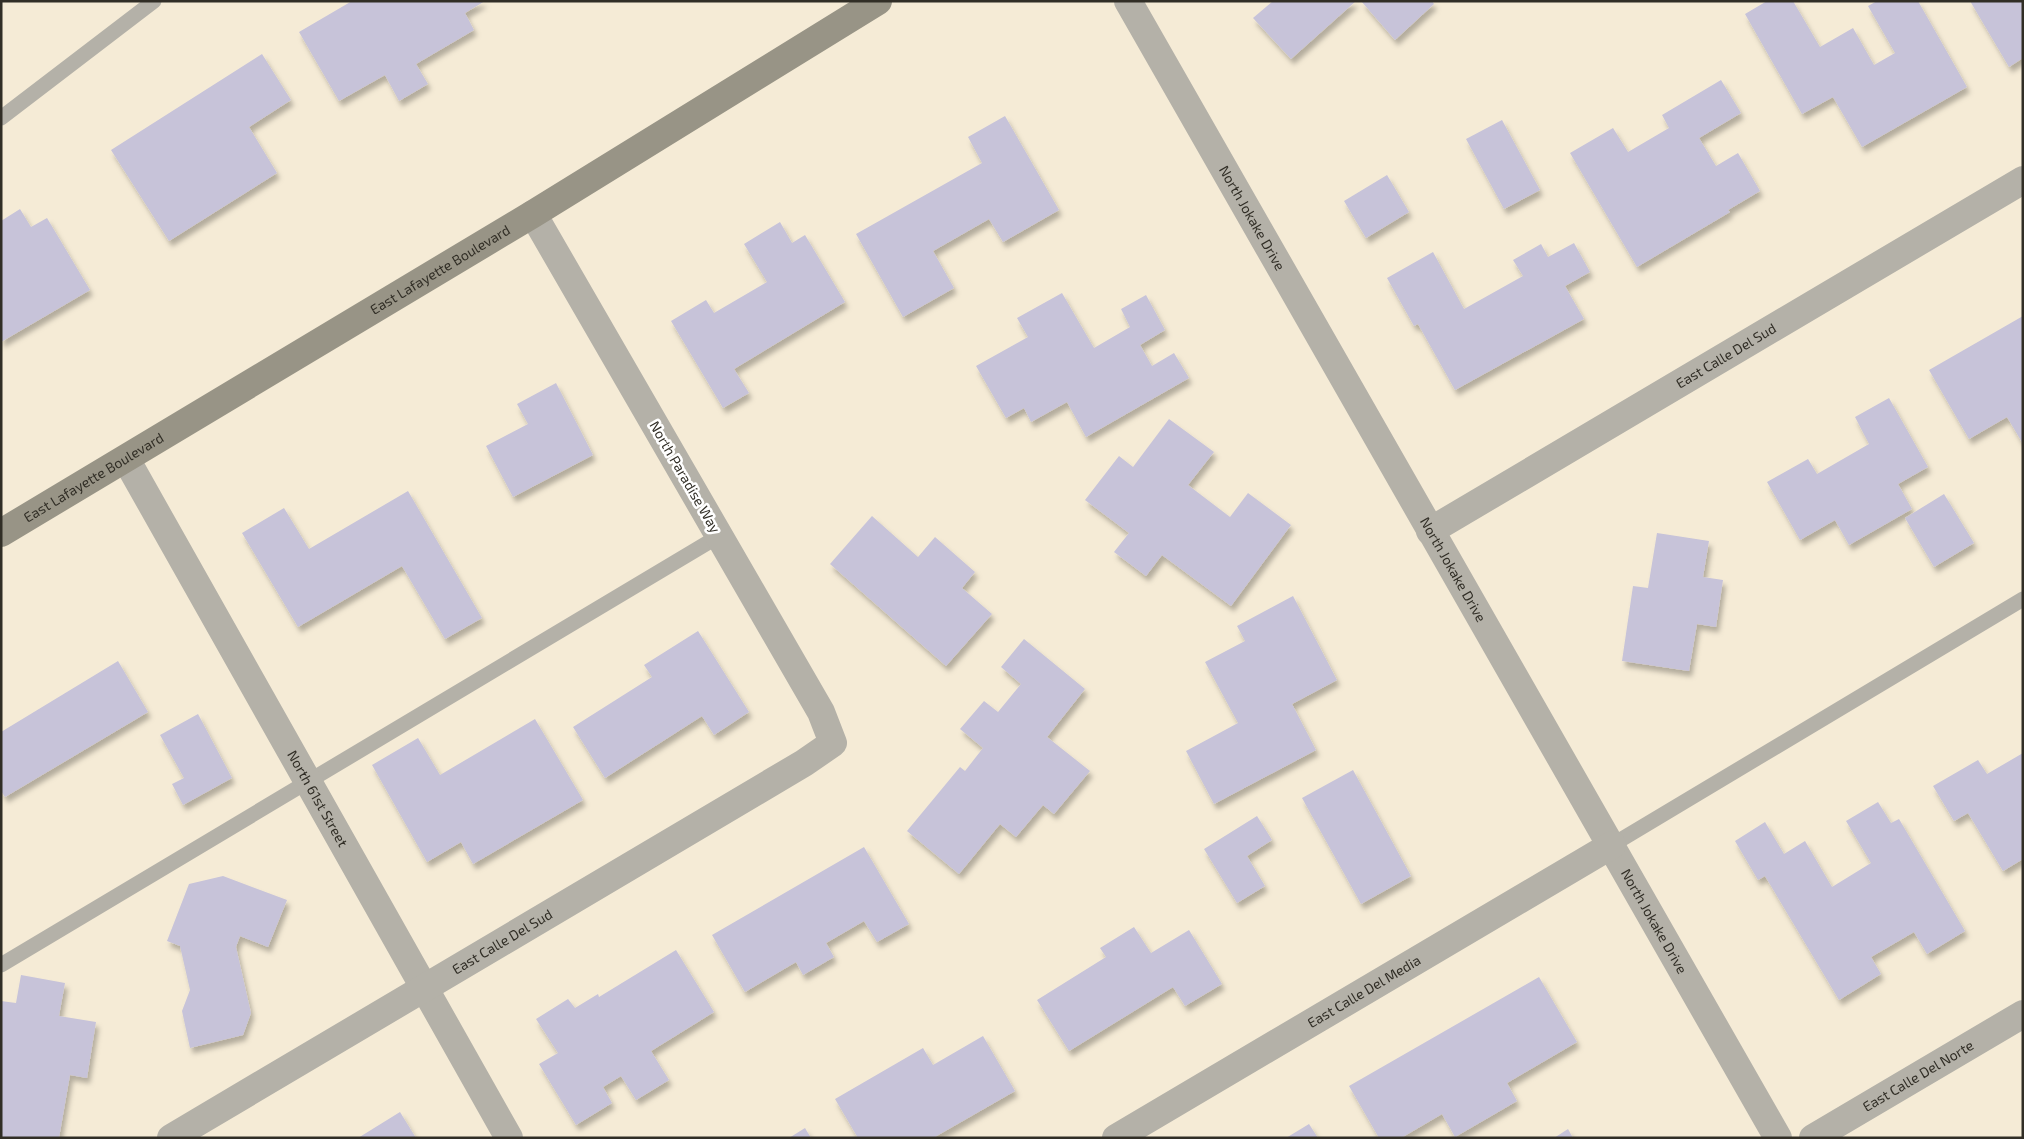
<svg xmlns="http://www.w3.org/2000/svg" width="2024" height="1139" font-family="'Exo 2',sans-serif">
<style>
.building{fill:#c7c3d9;filter:url(#shadow)}
.lines{fill:none;stroke-linecap:round;stroke-linejoin:round}
.lane{stroke:#b4b1a8;stroke-width:15}
.street{stroke:#b4b1a8;stroke-width:28}
.secondary{stroke:#989486;stroke-width:28}
.labels{text-anchor:middle;stroke-width:5;stroke-linejoin:round;paint-order:stroke}
.street-label{font-size:14px;fill:#312e26;stroke:#fff}
</style>
<defs>
<filter id="shadow"><feDropShadow dx="3" dy="5.5" stdDeviation="2.5" flood-color="#0004"/></filter>
</defs>
<rect width="100%" height="100%" fill="#f5ebd6"/>
<g class="building">
<path d="M 352,1 L 485,1 L 465,13 L 474,30 L 416,64 L 428,84 L 399,101 L 385,75 L 339,101 L 299,32 Z"/>
<path d="M 1273,1 L 1356,1 L 1291,59 L 1253,18 Z"/>
<path d="M 1361,1 L 1432,1 L 1434,4 L 1395,40 Z"/>
<path d="M 1767,1 L 1793,1 L 1820,47 L 1853,28 L 1874,65 L 1895,53 L 1868,6 L 1877,1 L 1918,1 L 1967,87 L 1862,147 L 1833,97 L 1802,114 L 1745,14 Z"/>
<path d="M 1970,1 L 2023,1 L 2023,58 L 2009,67 Z"/>
<path d="M 262,54 L 291,100 L 249,127 L 277,173 L 169,241 L 111,150 Z"/>
<path d="M 1721,80 L 1741,113 L 1699,138 L 1716,166 L 1738,153 L 1760,191 L 1728,210 L 1730,212 L 1637,267 L 1570,153 L 1613,128 L 1628,152 L 1669,128 L 1662,115 Z"/>
<path d="M 1005,116 L 1059,210 L 1003,242 L 989,219 L 933,251 L 954,288 L 903,317 L 856,234 L 982,163 L 968,137 Z"/>
<path d="M 1502,120 L 1540,190 L 1504,209 L 1466,139 Z"/>
<path d="M 1387,175 L 1409,212 L 1366,238 L 1344,201 Z"/>
<path d="M 20,209 L 31,227 L 47,218 L 90,290 L 1,342 L 1,221 Z"/>
<path d="M 780,222 L 792,243 L 805,235 L 845,302 L 734,369 L 749,393 L 723,408 L 671,321 L 706,300 L 714,313 L 767,282 L 744,244 Z"/>
<path d="M 1574,243 L 1590,272 L 1565,286 L 1584,319 L 1455,390 L 1418,324 L 1414,326 L 1387,278 L 1433,252 L 1464,309 L 1523,276 L 1513,260 L 1541,244 L 1548,257 Z"/>
<path d="M 1062,293 L 1094,348 L 1130,327 L 1121,309 L 1146,295 L 1165,330 L 1140,345 L 1152,366 L 1174,353 L 1189,378 L 1086,437 L 1067,402 L 1031,422 L 1024,408 L 1006,418 L 976,366 L 1028,337 L 1017,318 Z"/>
<path d="M 2023,316 L 2023,444 L 2007,417 L 1969,439 L 1929,370 Z"/>
<path d="M 556,383 L 593,455 L 513,497 L 486,446 L 528,424 L 517,404 Z"/>
<path d="M 1889,398 L 1928,467 L 1898,484 L 1912,509 L 1849,545 L 1835,520 L 1800,540 L 1767,482 L 1808,459 L 1817,474 L 1869,444 L 1855,417 Z"/>
<path d="M 1169,419 L 1214,452 L 1188,485 L 1230,517 L 1248,493 L 1291,525 L 1231,606 L 1162,555 L 1146,576 L 1114,552 L 1129,533 L 1085,500 L 1119,456 L 1133,467 Z"/>
<path d="M 408,491 L 482,618 L 445,639 L 402,566 L 298,627 L 242,533 L 284,508 L 309,549 Z"/>
<path d="M 1944,494 L 1974,543 L 1934,567 L 1905,518 Z"/>
<path d="M 872,516 L 918,557 L 935,537 L 975,572 L 962,588 L 992,614 L 946,666 L 830,564 Z"/>
<path d="M 1657,533 L 1709,541 L 1703,577 L 1723,580 L 1716,627 L 1697,624 L 1689,671 L 1622,661 L 1633,586 L 1648,588 Z"/>
<path d="M 1293,596 L 1337,680 L 1292,704 L 1316,750 L 1214,804 L 1186,751 L 1238,723 L 1205,662 L 1245,641 L 1237,626 Z"/>
<path d="M 698,631 L 749,712 L 714,735 L 702,716 L 605,778 L 573,727 L 652,677 L 644,665 Z"/>
<path d="M 1024,639 L 1085,689 L 1047,737 L 1090,771 L 1054,814 L 1043,805 L 1016,837 L 1000,824 L 959,874 L 907,831 L 960,767 L 965,771 L 983,748 L 960,729 L 984,701 L 998,712 L 1021,684 L 1001,667 Z"/>
<path d="M 118,661 L 148,712 L 5,797 L 1,791 L 1,732 Z"/>
<path d="M 198,714 L 232,778 L 183,805 L 172,784 L 184,778 L 160,735 Z"/>
<path d="M 535,719 L 583,800 L 473,864 L 461,842 L 427,862 L 372,765 L 418,738 L 440,775 Z"/>
<path d="M 2023,753 L 2023,859 L 2003,871 L 1968,813 L 1954,821 L 1933,786 L 1978,760 L 1987,774 Z"/>
<path d="M 1353,770 L 1411,876 L 1361,904 L 1302,798 Z"/>
<path d="M 1878,802 L 1891,823 L 1899,819 L 1965,931 L 1927,954 L 1914,932 L 1871,957 L 1881,974 L 1839,1000 L 1765,876 L 1758,880 L 1735,841 L 1765,822 L 1784,854 L 1805,841 L 1832,887 L 1871,863 L 1846,821 Z"/>
<path d="M 1257,816 L 1272,840 L 1247,856 L 1265,886 L 1237,903 L 1204,849 Z"/>
<path d="M 864,847 L 909,924 L 877,942 L 864,921 L 826,943 L 834,957 L 803,975 L 796,962 L 745,992 L 712,935 Z"/>
<path d="M 223,876 L 287,900 L 268,947 L 240,936 L 236,947 L 251,1013 L 243,1035 L 190,1048 L 182,1011 L 190,990 L 180,946 L 167,941 L 189,884 Z"/>
<path d="M 1134,927 L 1151,953 L 1189,930 L 1222,984 L 1185,1006 L 1173,987 L 1069,1051 L 1037,1000 L 1106,957 L 1100,948 Z"/>
<path d="M 676,950 L 714,1012 L 651,1051 L 669,1080 L 636,1100 L 621,1076 L 603,1087 L 612,1103 L 576,1125 L 539,1064 L 558,1053 L 536,1019 L 568,999 L 575,1008 L 598,994 L 599,997 Z"/>
<path d="M 21,975 L 65,983 L 59,1016 L 96,1022 L 87,1078 L 70,1075 L 59,1138 L 1,1138 L 1,1001 L 16,1003 Z"/>
<path d="M 1539,977 L 1577,1042 L 1507,1083 L 1517,1101 L 1455,1137 L 1442,1114 L 1401,1138 L 1379,1138 L 1349,1086 Z"/>
<path d="M 983,1036 L 1015,1091 L 933,1138 L 858,1138 L 835,1099 L 923,1048 L 933,1065 Z"/>
<path d="M 400,1112 L 416,1138 L 358,1138 Z"/>
<path d="M 1309,1124 L 1318,1138 L 1286,1138 Z"/>
<path d="M 805,1128 L 811,1138 L 789,1138 Z"/>
<path d="M 1568,1129 L 1573,1138 L 1554,1138 Z"/>
</g>
<g class="lines">
<g class="lane">
<path d="M 1,118 L 154,1"/>
<path d="M 1612,845 L 2023,599"/>
<path d="M 1,965 L 719,536"/>
</g>
<g class="street">
<path id="s1" d="M 1128,1 L 1778,1138"/>
<path id="s2" d="M 126,459 L 509,1138"/>
<path id="s3" d="M 1430,531 L 2023,180"/>
<path id="s4" d="M 171,1138 L 804,763 L 833,743 L 821,712 L 533,214"/>
<path id="s5" d="M 1116,1138 L 1612,845"/>
<path id="s6" d="M 1813,1138 L 2023,1014"/>
</g>
<path class="secondary" id="s7" d="M 1,533 L 533,214 L 878,1"/>
</g>
<g class="labels">
<g class="street-label">
<text dy="5" stroke="none"><textPath href="#s1" startOffset="250">North Jokake Drive</textPath></text>
<text dy="5" stroke="none"><textPath href="#s7" startOffset="512">East Lafayette Boulevard</textPath></text>
<text dy="5" stroke="none"><textPath href="#s3" startOffset="344">East Calle Del Sud</textPath></text>
<text transform="translate(685 477) rotate(60)" y="5">North Paradise Way</text>
<text dy="5" stroke="none"><textPath href="#s7" startOffset="108">East Lafayette Boulevard</textPath></text>
<text dy="5" stroke="none"><textPath href="#s1" startOffset="655">North Jokake Drive</textPath></text>
<text dy="5" stroke="none"><textPath href="#s2" startOffset="390">North 61st Street</textPath></text>
<text dy="5" stroke="none"><textPath href="#s1" startOffset="1060">North Jokake Drive</textPath></text>
<text dy="5" stroke="none"><textPath href="#s4" startOffset="385">East Calle Del Sud</textPath></text>
<text dy="5" stroke="none"><textPath href="#s5" startOffset="288">East Calle Del Media</textPath></text>
<text dy="5" stroke="none"><textPath href="#s6" startOffset="122">East Calle Del Norte</textPath></text>
</g>
</g>
<rect width="2024" height="1139" fill="none" stroke="#312e26" stroke-width="5"/>
</svg>
